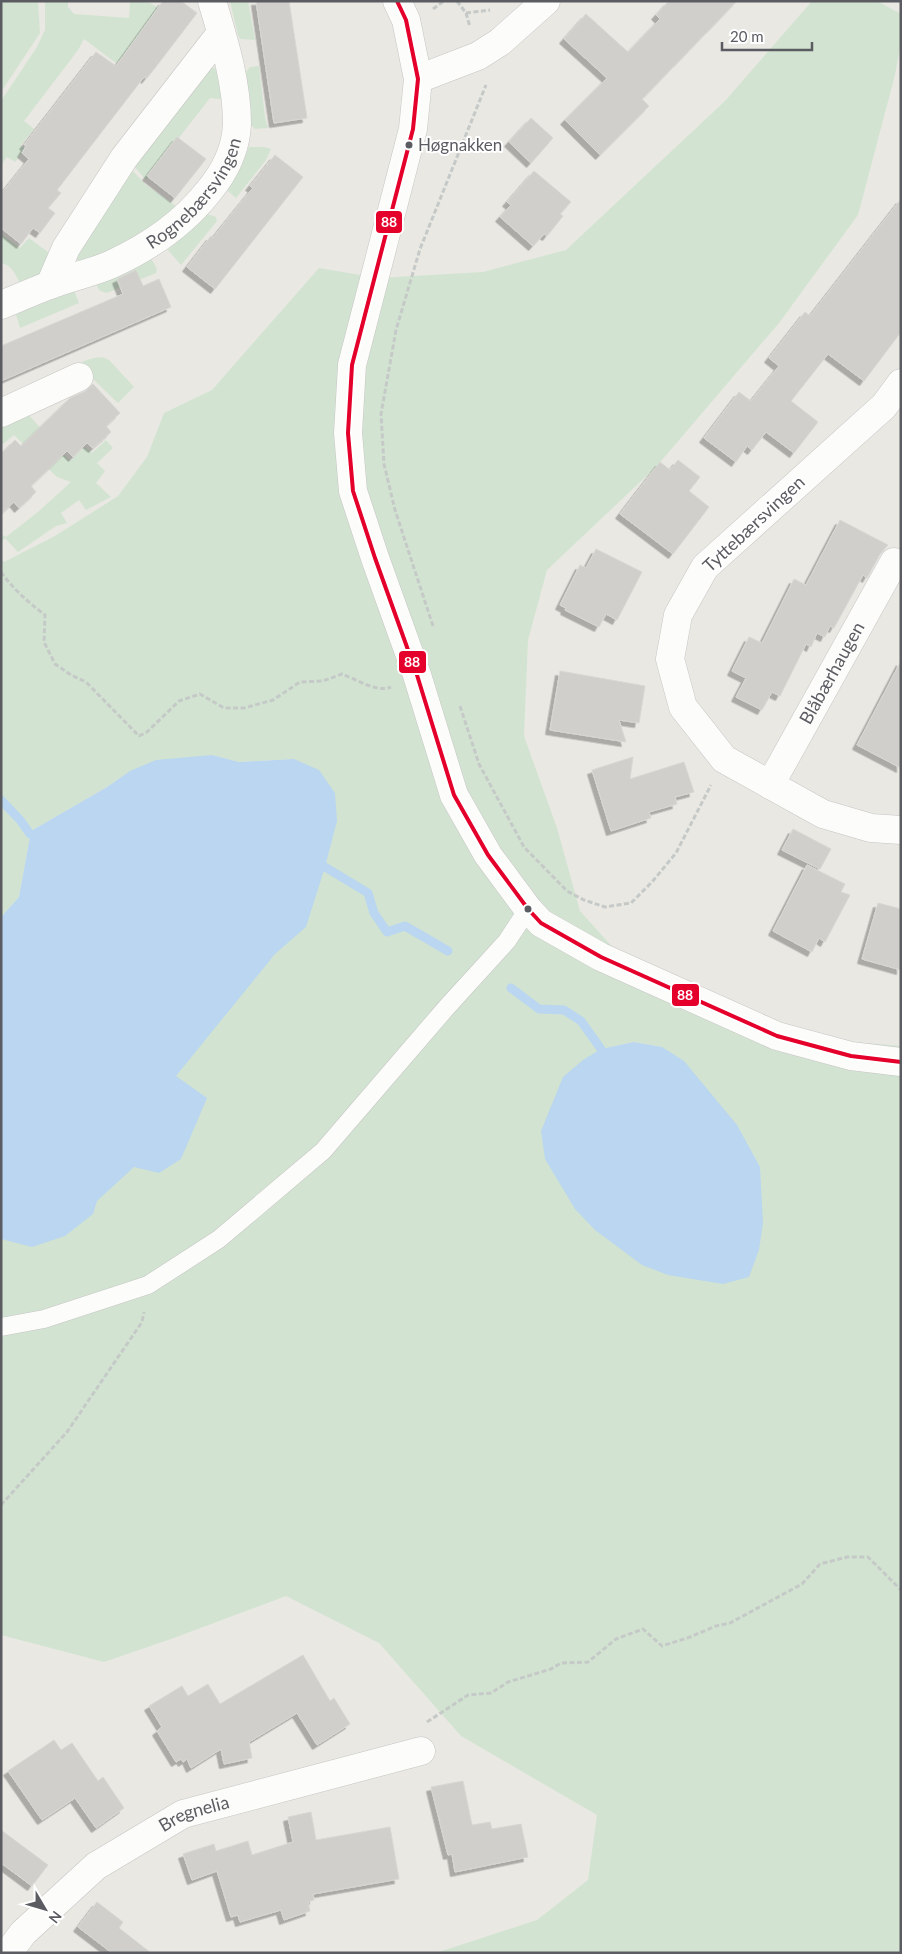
<svg xmlns="http://www.w3.org/2000/svg" width="902" height="1954" font-family="Lato,sans-serif">
<style>
.green{fill:#d2e4d1;fill-rule:evenodd}
.water{fill:#bad6f0}
.lines{fill:none;stroke-linecap:round;stroke-linejoin:round}
.stream{stroke:#bad6f0;stroke-width:9}
.building{fill:#d0cfcc;stroke:#d8d7d2;filter:url(#shadow)}
.service-casing{stroke:#c6c5c4;stroke-width:19}
.minor-casing{stroke:#c6c5c4;stroke-width:29}
.path{stroke:#c5c9c7;stroke-width:3;stroke-dasharray:5 2.5;stroke-linecap:butt}
.service{stroke:#fcfcfb;stroke-width:18}
.minor{stroke:#fcfcfb;stroke-width:28}
.bus-1-casing{stroke:#fff;stroke-width:8}
.bus-1{stroke:#e4002b;stroke-width:4}
.bus-dot{fill:#5a5c61;stroke:#fff;stroke-width:2}
.labels{text-anchor:middle;stroke-width:4;stroke-linejoin:round;paint-order:stroke}
.bus-label{font-size:17px;fill:#5a5c61;stroke:#fff;text-anchor:start}
.street-label{font-size:18px;fill:#5a5c61;stroke:#fff}
.line-badge{stroke:#fff;stroke-width:2}
.badge-label{font-size:14px;text-anchor:middle;font-weight:bold;fill:#fff}
</style>
<defs>
<filter id="shadow"><feDropShadow dx="-4.5" dy="4.5" stdDeviation="0" flood-color="#0004"/></filter>
</defs>
<rect width="100%" height="100%" fill="#e9e8e3"/>
<g class="green">
<path d="M 1,1 L 38,1 L 40,33 L 1,92 Z"/>
<path d="M 45,1 L 68,1 L 68,7 L 74,14 L 129,18 L 130,1 L 150,3 L 159,8 L 121,59 L 116,63 L 84,39 L 78,50 L 24,121 L 34,129 L 21,145 L 25,149 L 15,162 L 7,157 L 1,165 L 1,101 L 37,47 L 45,30 Z"/>
<path d="M 230,1 L 248,1 L 255,40 L 240,39 L 238,35 Z"/>
<path d="M 812,1 L 877,1 L 901,14 L 901,41 L 895,75 L 858,215 L 779,323 L 656,467 L 547,570 L 528,640 L 524,736 L 557,828 L 580,911 L 625,961 L 771,1035 L 901,1046 L 901,1953 L 436,1953 L 537,1920 L 588,1880 L 597,1815 L 461,1736 L 379,1643 L 286,1596 L 171,1639 L 104,1662 L 1,1635 L 1,1239 L 5,1240 L 325,867 L 329,848 L 294,759 L 239,762 L 212,755 L 130,771 L 107,787 L 31,831 L 19,897 L 1,917 L 1,559 L 4,562 L 55,536 L 118,496 L 147,457 L 164,413 L 212,390 L 319,268 L 378,278 L 483,272 L 566,250 L 725,101 ZM 634,1042 L 662,1047 L 601,1049 Z"/>
<path d="M 259,66 L 265,117 L 268,128 L 255,129 L 250,124 L 246,72 L 250,67 Z"/>
<path d="M 214,68 L 218,70 L 227,100 L 210,98 L 146,180 L 134,166 L 209,69 Z"/>
<path d="M 249,147 L 264,147 L 271,149 L 266,160 L 236,198 L 227,190 Z"/>
<path d="M 130,168 L 146,185 L 176,206 L 170,216 L 109,252 L 82,263 L 78,261 L 76,258 Z"/>
<path d="M 207,214 L 216,217 L 217,221 L 181,265 L 168,250 Z"/>
<path d="M 1,234 L 20,248 L 29,238 L 53,256 L 30,287 L 20,283 C 15,274 12,265 1,263 Z"/>
<path d="M 148,260 L 152,260 L 157,269 L 156,273 L 107,293 L 100,291 L 97,286 L 98,282 Z"/>
<path d="M 74,291 L 79,303 L 20,328 L 16,314 L 58,295 Z"/>
<path d="M 102,357 L 109,360 L 134,387 L 118,403 L 95,381 L 84,366 L 1,399 L 84,361 L 94,358 Z"/>
<path d="M 27,413 L 70,461 L 85,447 L 92,453 L 106,440 L 113,448 L 97,463 L 105,471 L 96,483 L 111,497 L 86,510 L 79,500 L 61,513 L 67,523 L 56,526 L 18,552 L 5,538 L 1,542 L 1,534 L 6,537 L 38,512 L 71,482 L 57,477 L 14,435 L 3,444 L 1,442 L 1,419 Z"/>
</g>
<g class="water">
<path d="M 212,755 L 239,762 L 294,759 L 319,770 L 335,793 L 337,821 L 325,867 L 306,927 L 275,954 L 176,1076 L 207,1098 L 181,1159 L 159,1173 L 134,1167 L 97,1201 L 93,1214 L 65,1236 L 32,1247 L 5,1240 L 1,1239 L 1,917 L 19,897 L 31,831 L 107,787 L 130,771 L 156,760 Z"/>
<path d="M 634,1042 L 662,1047 L 684,1061 L 737,1125 L 760,1167 L 763,1223 L 759,1250 L 749,1277 L 723,1284 L 668,1275 L 642,1265 L 595,1230 L 575,1209 L 545,1159 L 541,1131 L 563,1077 L 583,1060 L 601,1049 Z"/>
</g>
<g class="lines">
<g class="stream">
<path d="M 1,800 L 20,820 L 30,834"/>
<path d="M 325,867 L 368,893 L 374,913 L 387,932 L 405,926 L 448,951"/>
<path d="M 511,988 L 539,1009 L 564,1010 L 581,1021 L 601,1049"/>
</g>
</g>
<g class="building">
<path d="M 163,1 L 181,1 L 197,13 L 155,68 L 146,79 L 144,77 L 57,190 L 61,193 L 48,208 L 55,213 L 40,233 L 33,228 L 21,244 L 1,228 L 1,194 L 29,159 L 22,153 L 26,146 L 24,145 L 96,52 L 116,66 Z"/>
<path d="M 256,1 L 289,1 L 307,118 L 274,123 Z"/>
<path d="M 669,1 L 737,1 L 642,99 L 649,106 L 600,155 L 565,120 L 607,78 L 564,39 L 586,14 L 628,52 L 660,19 L 656,15 Z"/>
<path d="M 531,118 L 553,138 L 531,163 L 509,142 Z"/>
<path d="M 177,137 L 206,159 L 175,198 L 147,176 Z"/>
<path d="M 275,155 L 303,177 L 215,289 L 187,267 L 211,236 L 213,238 L 223,225 L 253,188 L 250,186 Z"/>
<path d="M 534,171 L 571,202 L 560,214 L 563,216 L 547,236 L 544,234 L 533,246 L 500,217 L 511,205 L 507,202 Z"/>
<path d="M 901,199 L 901,332 L 864,381 L 828,354 L 791,401 L 818,422 L 794,453 L 766,432 L 752,450 L 747,446 L 736,462 L 704,438 L 739,392 L 751,401 L 779,366 L 769,358 L 805,312 L 810,316 Z"/>
<path d="M 136,270 L 143,286 L 159,279 L 171,307 L 1,381 L 1,346 L 123,294 L 117,279 Z"/>
<path d="M 93,384 L 120,413 L 106,426 L 111,432 L 93,448 L 87,443 L 73,457 L 67,451 L 31,486 L 36,492 L 19,508 L 14,502 L 1,514 L 1,454 L 15,440 L 21,446 L 70,398 L 86,391 Z"/>
<path d="M 678,460 L 700,477 L 689,491 L 709,507 L 673,554 L 620,514 L 660,462 L 670,470 Z"/>
<path d="M 840,520 L 888,545 L 880,554 L 867,578 L 863,575 L 834,628 L 830,626 L 825,637 L 817,633 L 811,647 L 806,644 L 780,696 L 772,692 L 762,710 L 736,697 L 746,678 L 732,671 L 749,637 L 762,643 L 794,579 L 806,585 Z"/>
<path d="M 596,549 L 642,572 L 617,620 L 606,614 L 599,627 L 565,610 L 566,608 L 560,605 L 580,565 L 586,568 Z"/>
<path d="M 901,661 L 901,768 L 857,745 Z"/>
<path d="M 560,671 L 645,686 L 639,723 L 619,720 L 626,742 L 550,730 Z"/>
<path d="M 633,757 L 630,779 L 684,762 L 694,792 L 675,797 L 677,804 L 649,812 L 651,818 L 611,831 L 592,770 Z"/>
<path d="M 793,829 L 831,849 L 820,869 L 782,850 Z"/>
<path d="M 807,865 L 845,884 L 841,892 L 850,895 L 825,942 L 819,938 L 812,952 L 773,931 Z"/>
<path d="M 878,903 L 901,909 L 901,970 L 862,959 Z"/>
<path d="M 303,1655 L 330,1701 L 334,1698 L 350,1724 L 317,1745 L 297,1713 L 249,1742 L 252,1758 L 224,1764 L 221,1749 L 191,1768 L 187,1759 L 183,1762 L 181,1759 L 176,1762 L 157,1731 L 162,1727 L 149,1706 L 182,1686 L 188,1696 L 208,1684 L 220,1704 Z"/>
<path d="M 54,1740 L 61,1750 L 72,1743 L 98,1781 L 103,1777 L 124,1808 L 96,1828 L 75,1798 L 42,1820 L 8,1771 Z"/>
<path d="M 463,1781 L 472,1825 L 490,1822 L 492,1829 L 521,1824 L 528,1857 L 455,1872 L 452,1854 L 448,1855 L 431,1787 Z"/>
<path d="M 311,1812 L 316,1840 L 390,1827 L 399,1879 L 313,1894 L 314,1900 L 308,1902 L 310,1911 L 284,1920 L 281,1910 L 240,1922 L 238,1915 L 231,1917 L 217,1871 L 192,1880 L 183,1854 L 214,1844 L 216,1851 L 248,1841 L 252,1855 L 293,1842 L 288,1817 Z"/>
<path d="M 1,1830 L 48,1865 L 32,1886 L 1,1863 Z"/>
<path d="M 97,1902 L 123,1922 L 119,1928 L 151,1953 L 112,1953 L 78,1927 Z"/>
</g>
<g class="lines">
<g class="service-casing">
<path id="service" d="M 1,1327 L 44,1319 L 148,1285 L 219,1239 L 323,1151 L 446,1008 L 507,941 L 528,909"/>
</g>
<g class="minor-casing">
<g id="minor">
<path d="M 397,1 L 406,20 L 418,79 L 413,129 L 352,365 L 348,433 L 353,491 L 375,558 L 417,675 L 454,795 L 488,855 L 528,909 L 541,923 L 601,957 L 777,1036 L 851,1056 L 901,1062"/>
<path d="M 418,79 L 478,56 L 500,42 L 546,1"/>
<path d="M 50,285 L 66,248 L 124,158 L 221,33"/>
<path id="s1" d="M 1,305 C 18,298 34,291 50,285 C 70,277 92,273 112,264 C 149,247 182,225 208,192 C 224,173 236,150 237,124 C 237,82 224,41 212,1"/>
<path d="M 901,383 L 884,406 L 705,567 L 678,615 L 670,659 L 683,707 L 724,759 L 823,814 L 871,828 L 901,830"/>
<path d="M 1,413 L 79,377"/>
<path id="s2" d="M 770,785 L 894,562"/>
<path id="s3" d="M 8,1953 L 23,1933 L 96,1866 L 183,1814 L 421,1751"/>
</g>
</g>
<g class="path">
<path d="M 457,1 L 466,13 L 490,10"/>
<path d="M 433,9 L 444,1"/>
<path d="M 466,13 L 470,27"/>
<path d="M 1,572 C 13,589 28,602 45,615 L 44,642 L 55,664 L 71,675 L 86,682 L 139,736 L 147,732 L 179,701 L 200,694 L 224,708 L 244,708 L 273,700 L 300,682 L 323,681 L 342,674 C 356,679 377,693 391,687"/>
<path d="M 433,626 L 395,510 L 384,464 L 381,414 L 396,330 L 420,249 L 486,85"/>
<path d="M 460,706 L 479,764 L 524,847 L 567,891 L 584,900 L 605,907 L 631,903 L 652,882 L 676,853 L 711,785"/>
<path d="M 1,1505 L 67,1432 L 142,1322 L 144,1312"/>
<path d="M 427,1722 L 468,1695 L 491,1693 L 508,1682 L 551,1669 L 561,1663 L 588,1662 L 616,1639 L 643,1629 L 662,1646 L 690,1637 L 716,1626 L 730,1623 L 802,1584 L 820,1564 L 847,1557 L 868,1557 L 901,1590"/>
</g>
<use href="#service" class="service"/>
<use href="#minor" class="minor"/>
<g class="bus-1-casing">
<path id="bus-1" d="M 397,1 L 406,20 L 418,79 L 413,129 L 352,365 L 348,433 L 353,491 L 375,558 L 417,675 L 454,795 L 488,855 L 528,909 L 541,923 L 601,957 L 777,1036 L 851,1056 L 901,1062"/>
</g>
<use href="#bus-1" class="bus-1"/>
</g>
<g class="bus-dot">
<circle cx="409" cy="145" r="4.5"/>
<circle cx="528" cy="909" r="4.5"/>
</g>
<g class="labels">
<g class="bus-label">
<text x="418" y="151">Høgnakken</text>
</g>
<g class="street-label">
<text dy="6" stroke="none"><textPath href="#s1" startOffset="230">Rognebærsvingen</textPath></text>
<text transform="translate(754 524) rotate(-43)" y="6">Tyttebærsvingen</text>
<text dy="6" stroke="none"><textPath href="#s2" startOffset="128">Blåbærhaugen</textPath></text>
<text dy="6" stroke="none"><textPath href="#s3" startOffset="236">Bregnelia</textPath></text>
</g>
</g>
<g class="line-badge">
<rect x="375" y="210" width="28" height="24" rx="5" fill="#e4002b"/>
<rect x="398" y="650" width="29" height="24" rx="5" fill="#e4002b"/>
<rect x="671" y="983" width="29" height="24" rx="5" fill="#e4002b"/>
</g>
<g class="badge-label">
<text x="389" y="227">88</text>
<text x="412" y="667">88</text>
<text x="685" y="1000">88</text>
</g>
<rect width="902" height="1954" fill="none" stroke="#5a5c61" stroke-width="5"/>
<g transform="translate(45 1909) rotate(128)" stroke="#ffffff" stroke-width="4" paint-order="stroke">
<path d="M0-4L9 19L0 12L-9 19Z" fill="#5a5c61"/>
<text y="-8" font-size="14" font-weight="bold" text-anchor="middle" fill="#5a5c61">N</text>
</g>
<path d="M722 42v8h90v-8" fill="none" stroke="#5a5c61" stroke-width="2.5"/>
<text x="730" y="42" font-size="15" fill="#5a5c61" stroke="#ffffff" stroke-width="4" paint-order="stroke">20 m</text>
</svg>
